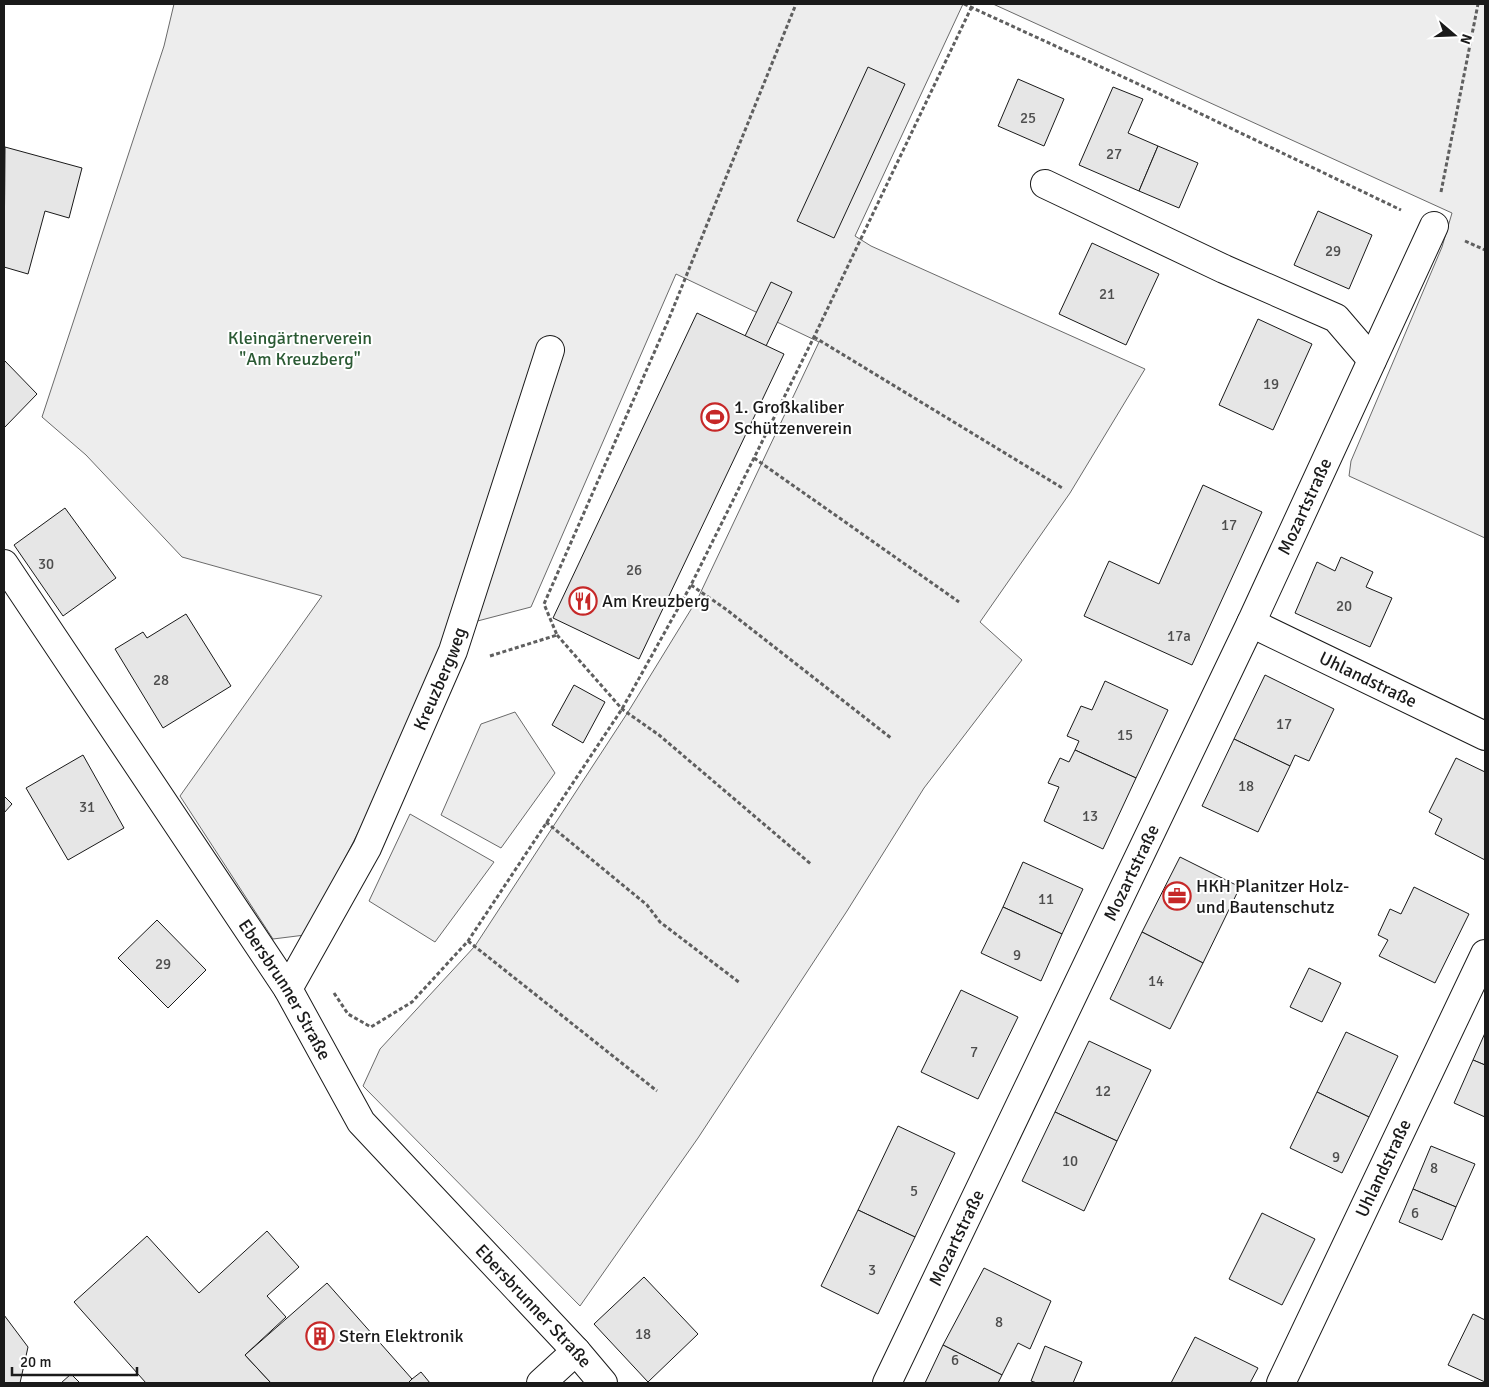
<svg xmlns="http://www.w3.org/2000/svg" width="1489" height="1387" font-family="Signika,sans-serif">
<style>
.built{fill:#ededed;stroke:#6a6a6a}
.building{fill:#e6e6e6;stroke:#1a1a1a}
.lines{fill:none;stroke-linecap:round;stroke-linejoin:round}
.minor-casing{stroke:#1a1a1a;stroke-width:30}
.path{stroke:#5f5f5f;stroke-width:3;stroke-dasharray:4 2.5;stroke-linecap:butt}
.minor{stroke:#fff;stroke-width:28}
.labels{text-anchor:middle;stroke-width:4;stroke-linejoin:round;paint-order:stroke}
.number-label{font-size:15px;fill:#4d4d4d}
.park-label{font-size:18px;fill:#2b5a34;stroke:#fff}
.poi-label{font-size:18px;fill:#1a1a1a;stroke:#fff;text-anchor:start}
.street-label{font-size:18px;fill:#1a1a1a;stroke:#fff}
</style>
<rect width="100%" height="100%" fill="#fff"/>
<g class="built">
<path d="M 174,4 L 963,4 L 855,236 L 871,246 L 1145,369 L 1070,493 L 980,622 L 1022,660 L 924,788 L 847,911 L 698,1138 L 580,1306 L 363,1086 L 380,1049 L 475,946 L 628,712 L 698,598 L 819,342 L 676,274 L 531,607 L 447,629 L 401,750 L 305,935 L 273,939 L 180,796 L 322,596 L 182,557 L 86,455 L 42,417 L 164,46 Z"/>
<path d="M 993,4 L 1485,4 L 1485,538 L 1349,476 L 1351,461 L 1442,247 L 1452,213 Z"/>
<path d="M 515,712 L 555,773 L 501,848 L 441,815 L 481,724 Z"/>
<path d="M 410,814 L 494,862 L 435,942 L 369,901 Z"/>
</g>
<g class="building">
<path d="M 868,67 L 905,84 L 834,238 L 797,221 Z"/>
<path d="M 1018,79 L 1064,99 L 1044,146 L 998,126 Z"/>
<path d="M 1113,87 L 1143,99 L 1128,133 L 1158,146 L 1139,191 L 1079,165 Z"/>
<path d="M 1158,146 L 1198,163 L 1179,208 L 1139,191 Z"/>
<path d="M 5,147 L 82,168 L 69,218 L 45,211 L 28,274 L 4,267 Z"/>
<path d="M 1318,211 L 1372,235 L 1349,289 L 1294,265 Z"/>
<path d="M 1092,243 L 1159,274 L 1126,345 L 1059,314 Z"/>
<path d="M 771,282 L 792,292 L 766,346 L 745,336 Z"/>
<path d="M 697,313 L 784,354 L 639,659 L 553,618 Z"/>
<path d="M 1258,319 L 1312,344 L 1273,430 L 1219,405 Z"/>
<path d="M 4,360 L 37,394 L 4,428 Z"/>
<path d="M 1203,485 L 1262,512 L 1192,665 L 1084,616 L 1109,561 L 1159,584 Z"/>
<path d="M 65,508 L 116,578 L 63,616 L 14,545 Z"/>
<path d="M 1341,557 L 1373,572 L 1366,587 L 1392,598 L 1370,647 L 1295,613 L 1317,562 L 1335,571 Z"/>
<path d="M 186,614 L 231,686 L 163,728 L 115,649 L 143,632 L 147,638 Z"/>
<path d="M 1265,675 L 1334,709 L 1309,761 L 1295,755 L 1290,766 L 1234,739 Z"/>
<path d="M 1105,681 L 1168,710 L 1136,778 L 1075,750 L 1079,741 L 1067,736 L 1081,706 L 1092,710 Z"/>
<path d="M 574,685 L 605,702 L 583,743 L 552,725 Z"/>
<path d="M 1234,739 L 1290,766 L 1258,832 L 1202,806 Z"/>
<path d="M 1075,750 L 1136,778 L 1103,849 L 1044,821 L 1059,787 L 1048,783 L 1060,758 L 1069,762 Z"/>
<path d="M 83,755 L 124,828 L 68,860 L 26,788 Z"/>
<path d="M 1456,758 L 1485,772 L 1485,860 L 1435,834 L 1442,819 L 1429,812 Z"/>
<path d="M 4,796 L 12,804 L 4,813 Z"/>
<path d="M 1180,857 L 1240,887 L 1203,963 L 1142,932 Z"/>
<path d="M 1023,862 L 1083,889 L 1062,934 L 1003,907 Z"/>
<path d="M 1414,887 L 1469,914 L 1435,983 L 1379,956 L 1388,940 L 1378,935 L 1390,909 L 1401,914 Z"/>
<path d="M 1003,907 L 1062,934 L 1041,981 L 981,953 Z"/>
<path d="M 157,920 L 206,970 L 168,1008 L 118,958 Z"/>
<path d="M 1142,932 L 1203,963 L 1170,1029 L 1110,999 Z"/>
<path d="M 1309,968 L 1341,983 L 1322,1022 L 1290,1007 Z"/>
<path d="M 961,990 L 1018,1017 L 978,1099 L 921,1072 Z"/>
<path d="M 1346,1032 L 1398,1056 L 1369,1117 L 1317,1092 Z"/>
<path d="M 1485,1033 L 1485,1065 L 1473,1060 Z"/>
<path d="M 1089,1041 L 1151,1070 L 1117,1141 L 1055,1112 Z"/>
<path d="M 1473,1060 L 1485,1065 L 1485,1117 L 1454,1103 Z"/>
<path d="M 1317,1092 L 1369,1117 L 1342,1173 L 1290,1148 Z"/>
<path d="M 1055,1112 L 1117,1141 L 1084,1211 L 1022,1181 Z"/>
<path d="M 898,1126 L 955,1153 L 915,1237 L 858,1210 Z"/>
<path d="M 1431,1146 L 1475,1164 L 1456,1207 L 1413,1189 Z"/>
<path d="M 1413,1189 L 1456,1207 L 1442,1240 L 1399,1222 Z"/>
<path d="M 858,1210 L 915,1237 L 878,1314 L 821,1286 Z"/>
<path d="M 1262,1213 L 1315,1239 L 1282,1305 L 1229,1279 Z"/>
<path d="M 267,1231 L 299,1267 L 267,1296 L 286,1317 L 245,1355 L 271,1383 L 146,1383 L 74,1302 L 147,1236 L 199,1293 Z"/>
<path d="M 984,1268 L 1051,1301 L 1030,1349 L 1018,1343 L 1002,1375 L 943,1345 Z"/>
<path d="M 644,1277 L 698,1334 L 648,1382 L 594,1324 Z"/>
<path d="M 327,1283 L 412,1379 L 408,1383 L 271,1383 L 245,1355 Z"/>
<path d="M 1473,1314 L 1485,1320 L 1485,1382 L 1448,1365 Z"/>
<path d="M 4,1315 L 28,1347 L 20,1383 L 4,1383 Z"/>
<path d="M 1195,1337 L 1258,1368 L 1250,1383 L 1171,1383 Z"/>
<path d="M 943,1345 L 1002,1375 L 998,1383 L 925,1383 Z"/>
<path d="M 1045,1346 L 1082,1362 L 1073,1383 L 1037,1383 L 1031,1381 Z"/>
<path d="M 421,1372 L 430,1383 L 408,1383 L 412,1379 Z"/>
<path d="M 71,1374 L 80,1383 L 61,1383 Z"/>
</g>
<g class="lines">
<g class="minor-casing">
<g id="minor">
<path d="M 1045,184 L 1224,269 L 1336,318 L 1372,360"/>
<path id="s1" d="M 4,564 L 288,989 L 361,1122 L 576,1351 L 603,1383"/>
<path id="s2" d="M 1251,623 L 1485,736"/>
<path id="s3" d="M 288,989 L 367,848 L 453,651 L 550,350"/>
<path d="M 541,1383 L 576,1351"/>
<path id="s4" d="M 887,1383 L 1251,623 L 1434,226"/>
<path id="s5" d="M 1281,1383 L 1485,954"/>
</g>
</g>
<g class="path">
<path d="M 964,4 L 1147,88 L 1401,210"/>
<path d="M 1441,192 L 1478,4"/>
<path d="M 1465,241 L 1485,250"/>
<path d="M 814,337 L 1064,489"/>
<path d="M 754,458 L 959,602"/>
<path d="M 691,585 L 727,610 L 891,738"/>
<path d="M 557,635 L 622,709 L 659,735 L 812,865"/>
<path d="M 490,656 L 557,635 L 544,604 L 668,321 L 796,4"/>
<path d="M 546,822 L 647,905 L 660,922 L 740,983"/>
<path d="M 468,941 L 657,1091"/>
<path d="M 334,993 L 348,1014 L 371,1027 L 412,1002 L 468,941 L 622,709 L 691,585 L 814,337 L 973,4"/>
</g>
<use href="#minor" class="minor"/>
</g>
<defs>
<g id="stadium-ring" transform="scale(1.4375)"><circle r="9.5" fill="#fff" stroke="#c62828" stroke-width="1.5"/><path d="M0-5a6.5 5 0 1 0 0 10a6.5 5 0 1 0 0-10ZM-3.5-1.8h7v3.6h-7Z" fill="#c62828"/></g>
<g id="restaurant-ring" transform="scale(1.4375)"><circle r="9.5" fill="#fff" stroke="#c62828" stroke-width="1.5"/><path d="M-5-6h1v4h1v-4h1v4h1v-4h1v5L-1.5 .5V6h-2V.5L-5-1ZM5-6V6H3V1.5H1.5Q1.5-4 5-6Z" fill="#c62828"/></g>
<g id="office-ring" transform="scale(1.4375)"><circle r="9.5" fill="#fff" stroke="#c62828" stroke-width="1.5"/><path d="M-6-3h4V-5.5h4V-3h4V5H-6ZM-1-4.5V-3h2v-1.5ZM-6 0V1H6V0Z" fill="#c62828"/></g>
<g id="building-ring" transform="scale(1.4375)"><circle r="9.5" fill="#fff" stroke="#c62828" stroke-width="1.5"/><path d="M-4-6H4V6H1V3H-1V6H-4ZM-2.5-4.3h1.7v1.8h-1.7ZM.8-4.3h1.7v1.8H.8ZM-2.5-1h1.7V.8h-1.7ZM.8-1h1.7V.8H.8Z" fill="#c62828"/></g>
</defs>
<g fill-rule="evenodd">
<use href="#stadium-ring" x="715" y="417"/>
<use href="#restaurant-ring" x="583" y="601"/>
<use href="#office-ring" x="1177" y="896"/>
<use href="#building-ring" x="320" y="1336"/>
</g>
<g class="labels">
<g class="number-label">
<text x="1028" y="123">25</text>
<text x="1114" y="159">27</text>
<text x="1333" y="256">29</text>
<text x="1107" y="299">21</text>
<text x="1271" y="389">19</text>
<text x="1229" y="530">17</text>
<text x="46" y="569">30</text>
<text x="634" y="575">26</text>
<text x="1344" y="611">20</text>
<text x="1179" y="641">17a</text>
<text x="161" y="685">28</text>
<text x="1284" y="729">17</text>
<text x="1125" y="740">15</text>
<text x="1246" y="791">18</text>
<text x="87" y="812">31</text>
<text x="1090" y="821">13</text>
<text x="1046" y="904">11</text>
<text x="1017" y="960">9</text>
<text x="163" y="969">29</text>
<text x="1156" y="986">14</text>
<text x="974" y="1057">7</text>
<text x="1103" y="1096">12</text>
<text x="1336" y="1162">9</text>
<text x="1070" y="1166">10</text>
<text x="1434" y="1173">8</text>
<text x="914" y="1196">5</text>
<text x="1415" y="1218">6</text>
<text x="872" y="1275">3</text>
<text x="999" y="1327">8</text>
<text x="643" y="1339">18</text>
<text x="955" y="1365">6</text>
</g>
<g class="park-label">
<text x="300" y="344">Kleingärtnerverein<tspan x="300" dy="21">"Am Kreuzberg"</tspan></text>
</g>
<g class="poi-label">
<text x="734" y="413">1. Großkaliber<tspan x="734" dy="21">Schützenverein</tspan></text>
<text x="602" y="607">Am Kreuzberg</text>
<text x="1196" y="892">HKH Planitzer Holz-<tspan x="1196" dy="21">und Bautenschutz</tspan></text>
<text x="339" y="1342">Stern Elektronik</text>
</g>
<g class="street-label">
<text dy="6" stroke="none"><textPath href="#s4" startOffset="971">Mozartstraße</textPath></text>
<text dy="6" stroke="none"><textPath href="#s3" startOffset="346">Kreuzbergweg</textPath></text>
<text dy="6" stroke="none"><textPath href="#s2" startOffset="130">Uhlandstraße</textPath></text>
<text dy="6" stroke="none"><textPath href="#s4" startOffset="566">Mozartstraße</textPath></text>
<text dy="6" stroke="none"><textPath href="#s1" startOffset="510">Ebersbrunner Straße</textPath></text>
<text dy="6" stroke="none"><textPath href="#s5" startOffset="238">Uhlandstraße</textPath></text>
<text dy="6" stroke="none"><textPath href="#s4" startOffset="161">Mozartstraße</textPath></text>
<text dy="6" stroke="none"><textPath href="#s1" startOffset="915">Ebersbrunner Straße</textPath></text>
</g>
</g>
<rect width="1489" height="1387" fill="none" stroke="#1a1a1a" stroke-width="10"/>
<g transform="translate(1454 35) rotate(109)" stroke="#ffffff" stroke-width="4" paint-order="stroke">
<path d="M0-4L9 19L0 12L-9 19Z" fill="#1a1a1a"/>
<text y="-8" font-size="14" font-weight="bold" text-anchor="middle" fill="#1a1a1a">N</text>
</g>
<path d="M12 1367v8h125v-8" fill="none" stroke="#1a1a1a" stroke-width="2.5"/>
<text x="20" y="1367" font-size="15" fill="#1a1a1a" stroke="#ffffff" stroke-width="4" paint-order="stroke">20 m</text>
</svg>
